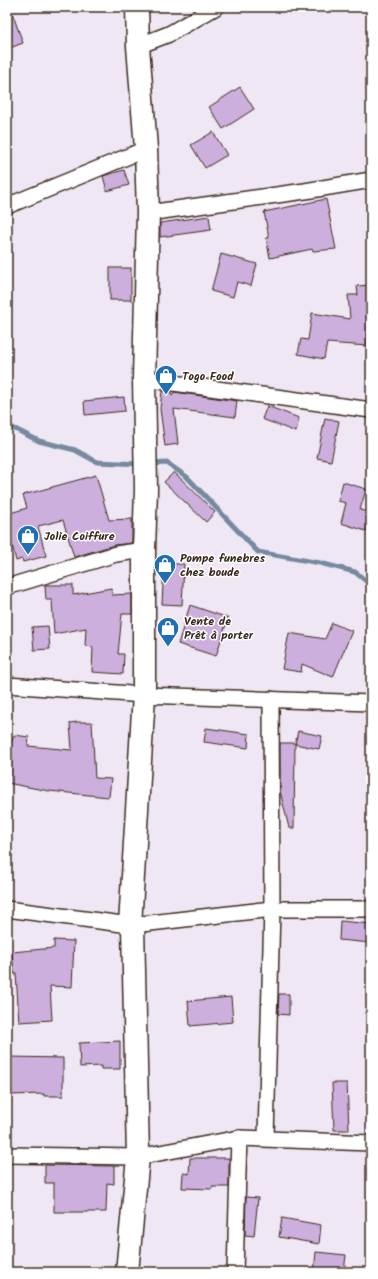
<svg xmlns="http://www.w3.org/2000/svg" width="378" height="1279" font-family="Kalam,sans-serif">
<style>
.lines{fill:none;stroke-linecap:round;stroke-linejoin:round}
.stream{stroke:#74899f;stroke-width:5}
.building{fill:#ccafdc;stroke:#3b2a1e}
.street-casing{stroke:#3b2a1e;stroke-width:18}
.secondary-casing{stroke:#3b2a1e;stroke-width:25}
.street{stroke:#fff;stroke-width:15}
.secondary{stroke:#fff;stroke-width:22}
.labels{text-anchor:middle;stroke-width:3;stroke-linejoin:round;paint-order:stroke}
.poi-label{font-size:12px;font-weight:bold;fill:#3b2a1e;stroke:#fff;text-anchor:start}
</style>
<rect width="100%" height="100%" fill="#f0e7f4"/>
<filter id="ink" filterUnits="userSpaceOnUse"><feTurbulence type="fractalNoise" baseFrequency=".025" numOctaves="2"/><feDisplacementMap in="SourceGraphic" scale="8" xChannelSelector="R" yChannelSelector="G"/><feConvolveMatrix kernelMatrix="1 2 1 2 8 2 1 2 1" color-interpolation-filters="sRGB"/></filter>
<g filter="url(#ink)">
<g class="lines">
<g class="stream">
<path d="M 7,425 L 39,441 L 75,450 L 97,462 L 141,464"/>
<path d="M 151,464 L 167,463 L 187,477 L 258,552 L 320,563 L 355,572 L 371,585"/>
</g>
</g>
<g class="building">
<path d="M 7,7 L 10,7 L 23,43 L 7,49 Z"/>
<path d="M 240,87 L 254,109 L 223,129 L 209,107 Z"/>
<path d="M 213,132 L 227,155 L 205,168 L 191,145 Z"/>
<path d="M 124,170 L 129,185 L 107,191 L 103,176 Z"/>
<path d="M 326,199 L 336,249 L 313,251 L 312,249 L 270,258 L 266,238 L 269,238 L 264,212 Z"/>
<path d="M 209,216 L 211,230 L 160,237 L 160,223 Z"/>
<path d="M 221,254 L 257,264 L 251,286 L 237,282 L 233,297 L 211,291 Z"/>
<rect x="110" y="268" width="21" height="32"/>
<path d="M 371,285 L 371,306 L 369,306 L 367,346 L 327,343 L 324,359 L 298,354 L 301,339 L 308,340 L 312,313 L 350,319 L 348,295 L 358,295 L 357,286 Z"/>
<path d="M 162,391 L 171,392 L 172,396 L 174,392 L 237,401 L 235,417 L 174,409 L 178,444 L 165,446 L 160,409 Z"/>
<path d="M 124,397 L 125,411 L 85,415 L 84,401 Z"/>
<path d="M 267,406 L 299,418 L 296,432 L 262,419 Z"/>
<path d="M 325,418 L 339,421 L 331,461 L 317,458 Z"/>
<path d="M 174,472 L 215,512 L 206,522 L 164,482 Z"/>
<path d="M 96,475 L 109,520 L 132,519 L 132,543 L 114,545 L 74,557 L 63,520 L 38,526 L 46,556 L 23,562 L 22,559 L 16,561 L 7,524 L 7,514 L 27,508 L 23,495 Z"/>
<path d="M 343,482 L 366,489 L 360,510 L 371,513 L 366,531 L 341,523 L 346,503 L 338,501 Z"/>
<path d="M 164,564 L 184,564 L 182,605 L 162,604 Z"/>
<path d="M 45,585 L 73,585 L 73,595 L 111,588 L 112,595 L 132,594 L 132,614 L 122,614 L 118,654 L 124,654 L 123,674 L 92,672 L 93,647 L 85,646 L 86,628 L 54,634 L 52,600 L 46,600 Z"/>
<path d="M 190,605 L 228,618 L 216,656 L 178,644 Z"/>
<path d="M 332,623 L 352,631 L 333,677 L 302,664 L 301,672 L 282,669 L 289,633 L 325,639 Z"/>
<path d="M 48,626 L 50,649 L 34,650 L 32,627 Z"/>
<path d="M 77,722 L 92,722 L 95,778 L 111,779 L 109,797 L 49,791 L 7,783 L 7,755 L 14,735 L 29,737 L 28,746 L 72,750 L 70,723 Z"/>
<path d="M 206,728 L 249,734 L 248,748 L 204,742 Z"/>
<path d="M 298,731 L 322,736 L 319,749 L 295,744 Z"/>
<path d="M 280,743 L 295,743 L 294,828 L 289,828 L 280,791 Z"/>
<path d="M 340,921 L 371,924 L 371,943 L 339,940 Z"/>
<path d="M 54,940 L 74,941 L 72,987 L 50,986 L 52,1020 L 19,1022 L 16,973 L 14,974 L 12,952 L 54,948 Z"/>
<path d="M 279,994 L 289,994 L 289,1015 L 278,1014 Z"/>
<path d="M 231,997 L 233,1022 L 190,1026 L 188,1001 Z"/>
<path d="M 120,1041 L 120,1069 L 101,1069 L 101,1066 L 80,1067 L 79,1043 Z"/>
<path d="M 8,1057 L 63,1058 L 63,1096 L 44,1096 L 44,1094 L 9,1095 Z"/>
<path d="M 332,1083 L 347,1083 L 349,1130 L 334,1130 Z"/>
<path d="M 190,1158 L 229,1158 L 229,1187 L 212,1187 L 212,1189 L 182,1188 L 183,1173 L 189,1174 Z"/>
<path d="M 45,1165 L 114,1166 L 114,1184 L 107,1183 L 106,1212 L 54,1212 L 54,1183 L 45,1183 Z"/>
<path d="M 246,1197 L 258,1198 L 254,1236 L 245,1235 Z"/>
<path d="M 282,1218 L 321,1225 L 319,1244 L 279,1237 Z"/>
<path d="M 316,1252 L 346,1255 L 344,1272 L 314,1272 Z"/>
</g>
<g class="lines">
<g class="street-casing">
<g id="street">
<path d="M 138,46 L 169,34 L 216,7"/>
<path d="M 7,206 L 146,149"/>
<path d="M 148,213 L 305,191 L 371,180"/>
<path d="M 144,379 L 371,410"/>
<path d="M 7,587 L 116,554 L 144,550"/>
<path d="M 7,685 L 144,695 L 371,703"/>
<path d="M 7,909 L 130,925"/>
<path d="M 133,925 L 272,909 L 371,909"/>
<path d="M 266,1138 L 272,909 L 271,699"/>
<path d="M 7,1155 L 138,1157 L 239,1138 L 371,1143"/>
<path d="M 235,1272 L 239,1138"/>
</g>
</g>
<g class="secondary-casing">
<path id="secondary" d="M 127,1272 L 138,1157 L 133,925 L 130,925 L 144,695 L 144,550 L 146,489 L 144,379 L 148,213 L 146,149 L 138,46 L 137,7"/>
</g>
<use href="#street" class="street"/>
<use href="#secondary" class="secondary"/>
</g>
</g>
<defs>
<g id="shop-pin" transform="scale(1.15)"><path d="M0 17L-7.5 6A9.5 9.5 0 1 1 7.5 6Z" fill="#1f6fb2" stroke="#fff"/><path d="M-5-2.5h2.3a2.7 3.5 0 0 1 5.4 0H5L5.5 6h-11ZM-1.5-2.5h3a1.5 2.3 0 0 0-3 0Z" fill="#fff"/></g>
</defs>
<g fill-rule="evenodd">
<use href="#shop-pin" x="166" y="376"/>
<use href="#shop-pin" x="28" y="536"/>
<use href="#shop-pin" x="165" y="565"/>
<use href="#shop-pin" x="168" y="628"/>
</g>
<g class="labels">
<g class="poi-label">
<text x="182" y="380">Togo Food</text>
<text x="44" y="540">Jolie Coiffure</text>
<text x="180" y="562">Pompe funebres<tspan x="180" dy="14">chez boude</tspan></text>
<text x="184" y="625">Vente de<tspan x="184" dy="14">Prêt à porter</tspan></text>
</g>
</g>
<rect width="378" height="1279" fill="none" stroke="#fff" stroke-width="24"/>
<rect x="12" y="12" width="354" height="1255" fill="none" stroke="#3b2a1e" stroke-width="1.5" filter="url(#ink)"/>
</svg>
